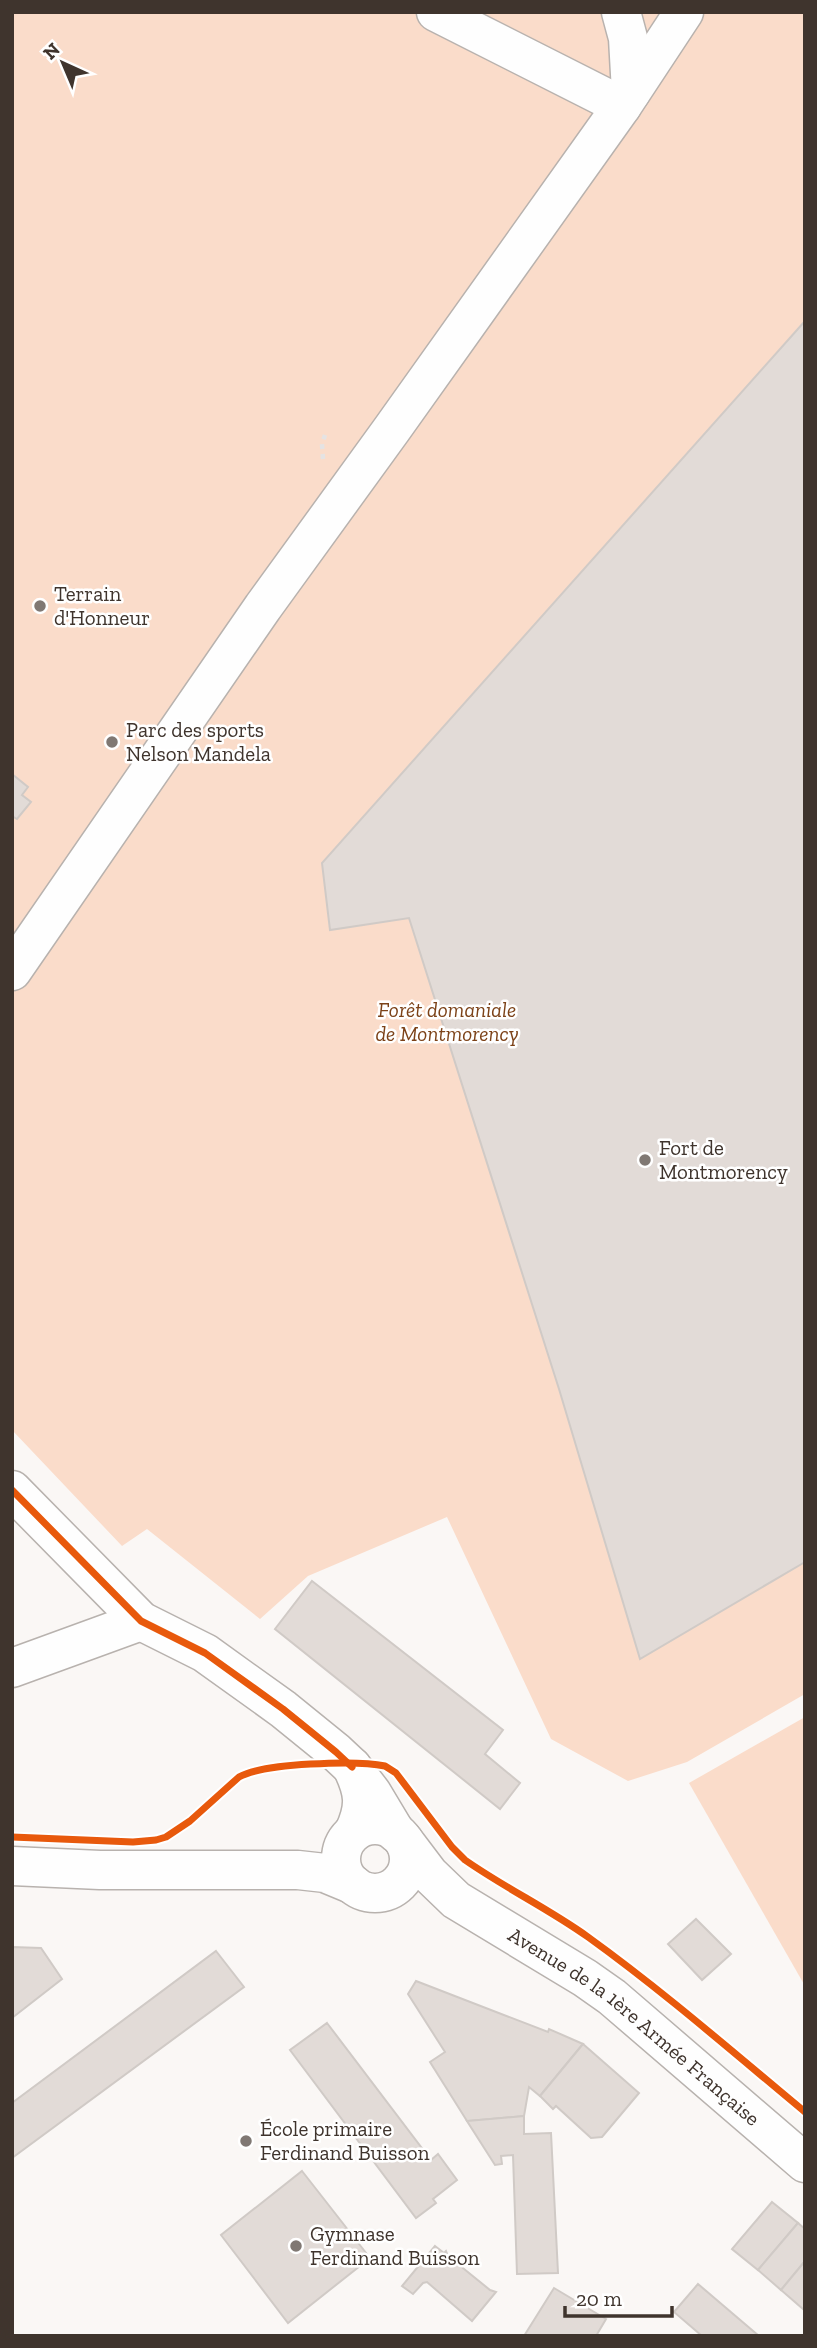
<svg xmlns="http://www.w3.org/2000/svg" width="817" height="2348" font-family="'Zilla Slab',serif">
<style>
.green{fill:#fadcca}
.building{fill:#e2dbd7;stroke:#d0cac6;stroke-width:2}
.lines{fill:none;stroke-linecap:round;stroke-linejoin:round}
.minor-casing{stroke:#b8b2ae;stroke-width:41}
.major-casing{stroke:#b8b2ae;stroke-width:41}
.path{stroke:#e5e3e3;stroke-width:4.5;stroke-dasharray:5 5;stroke-linecap:butt}
.minor{stroke:#fefefe;stroke-width:38}
.major{stroke:#fefefe;stroke-width:38}
.cycleway-casing{stroke:#fff;stroke-width:11}
.cycleway{stroke:#e8590c;stroke-width:7}
.poi-dot{fill:#807873;stroke:#fff;stroke-width:2.5}
.labels{text-anchor:middle;stroke-width:5;stroke-linejoin:round;paint-order:stroke}
.poi-label{font-size:21px;fill:#3f342d;stroke:#fff;text-anchor:start}
.park-label{font-size:21px;font-style:italic;fill:#7c4218;stroke:#fff}
.street-label{font-size:21px;fill:#3f342d;stroke:#fff}
</style>
<rect width="100%" height="100%" fill="#faf7f5"/>
<g class="green">
<path d="M 12,12 L 805,12 L 805,1694 L 687,1762 L 628,1781 L 551,1739 L 447,1517 L 308,1576 L 260,1619 L 147,1529 L 122,1546 L 12,1430 Z"/>
<path d="M 805,1717 L 805,1986 L 689,1783 Z"/>
</g>
<g class="building">
<path d="M 805,321 L 805,1562 L 640,1659 L 559,1389 L 409,918 L 330,930 L 322,863 Z"/>
<path d="M 12,774 L 28,787 L 22,795 L 31,802 L 17,819 L 12,816 Z"/>
<path d="M 312,1581 L 503,1730 L 485,1754 L 520,1783 L 500,1809 L 275,1629 Z"/>
<path d="M 696,1919 L 731,1954 L 702,1980 L 668,1944 Z"/>
<path d="M 12,1947 L 41,1948 L 62,1979 L 12,2018 Z"/>
<path d="M 216,1951 L 244,1987 L 12,2158 L 12,2103 Z"/>
<path d="M 416,1981 L 548,2032 L 549,2029 L 583,2044 L 540,2096 L 529,2087 L 524,2116 L 467,2121 L 430,2062 L 445,2052 L 408,1994 Z"/>
<path d="M 327,2023 L 431,2160 L 438,2154 L 457,2180 L 433,2199 L 436,2203 L 416,2218 L 290,2050 Z"/>
<path d="M 583,2044 L 639,2093 L 602,2137 L 591,2138 L 556,2106 L 553,2109 L 540,2096 Z"/>
<path d="M 524,2116 L 524,2134 L 551,2133 L 558,2273 L 517,2274 L 513,2155 L 501,2156 L 502,2164 L 495,2165 L 467,2121 Z"/>
<path d="M 302,2171 L 370,2258 L 288,2323 L 221,2235 Z"/>
<path d="M 772,2202 L 798,2223 L 758,2270 L 732,2249 Z"/>
<path d="M 798,2223 L 805,2229 L 805,2261 L 781,2290 L 758,2270 Z"/>
<path d="M 435,2246 L 444,2253 L 446,2251 L 448,2256 L 490,2290 L 496,2292 L 472,2321 L 427,2282 L 423,2283 L 413,2294 L 402,2286 Z"/>
<path d="M 805,2261 L 805,2308 L 803,2309 L 781,2290 Z"/>
<path d="M 698,2284 L 759,2336 L 702,2336 L 674,2312 Z"/>
<path d="M 554,2288 L 606,2319 L 596,2336 L 524,2336 Z"/>
</g>
<g class="lines">
<g class="minor-casing">
<g id="minor">
<path d="M 436,12 L 622,106"/>
<path d="M 621,12 L 628,38 L 631,92"/>
<path d="M 12,971 L 263,607 L 392,429 L 622,106 L 684,12"/>
<path d="M 12,1490 L 141,1621 L 205,1653 L 283,1709 L 336,1752 L 352,1767"/>
<path d="M 12,1668 L 141,1621"/>
<path d="M 354,1832 C 366,1806 364,1792 352,1767 L 372,1793 L 396,1833"/>
</g>
</g>
<g class="major-casing">
<g id="major">
<circle cx="375" cy="1859" r="34"/>
<path id="s1" d="M 404,1841 L 429,1874 L 456,1900 L 585,1978 L 612,1997 L 805,2163"/>
<path d="M 12,1866 L 100,1870 L 298,1870 L 325,1873 L 354,1885"/>
</g>
</g>
<path class="path" d="M 323,459 L 322,444 L 325,435"/>
<use href="#minor" class="minor"/>
<use href="#major" class="major"/>
<g class="cycleway-casing">
<g id="cycleway">
<path d="M 12,1490 L 141,1621 L 205,1653 L 283,1709 L 336,1752 L 352,1767"/>
<path d="M 12,1837 L 133,1842 L 156,1840 L 166,1837 L 190,1821 L 239,1777 C 263,1763 357,1760 385,1766 L 396,1773 L 452,1847 L 465,1860 C 505,1888 549,1909 588,1937 C 663,1991 734,2053 805,2112"/>
</g>
</g>
<use href="#cycleway" class="cycleway"/>
</g>
<g class="poi-dot">
<circle cx="40" cy="606" r="7"/>
<circle cx="112" cy="742" r="7"/>
<circle cx="645" cy="1160" r="7"/>
<circle cx="246" cy="2141" r="7"/>
<circle cx="296" cy="2246" r="7"/>
</g>
<g class="labels">
<g class="poi-label">
<text x="54" y="601">Terrain<tspan x="54" dy="24">d'Honneur</tspan></text>
<text x="126" y="737">Parc des sports<tspan x="126" dy="24">Nelson Mandela</tspan></text>
<text x="659" y="1155">Fort de<tspan x="659" dy="24">Montmorency</tspan></text>
<text x="260" y="2136">École primaire<tspan x="260" dy="24">Ferdinand Buisson</tspan></text>
<text x="310" y="2241">Gymnase<tspan x="310" dy="24">Ferdinand Buisson</tspan></text>
</g>
<g class="park-label">
<text x="447" y="1017">Forêt domaniale<tspan x="447" dy="24">de Montmorency</tspan></text>
</g>
<g class="street-label">
<text dy="7" stroke="none"><textPath href="#s1" startOffset="298">Avenue de la 1ère Armée Française</textPath></text>
</g>
</g>
<rect width="817" height="2348" fill="none" stroke="#3f342d" stroke-width="28"/>
<g transform="translate(63 63) rotate(316)" stroke="#ffffff" stroke-width="5" paint-order="stroke">
<path d="M0-5L12 26L0 18L-12 26Z" fill="#3f342d"/>
<text y="-10" font-size="19" font-weight="bold" text-anchor="middle" fill="#3f342d">N</text>
</g>
<path d="M565 2306v10h107v-10" fill="none" stroke="#3f342d" stroke-width="3.5"/>
<text x="576" y="2306" font-size="21" fill="#3f342d" stroke="#ffffff" stroke-width="5" paint-order="stroke">20 m</text>
</svg>
